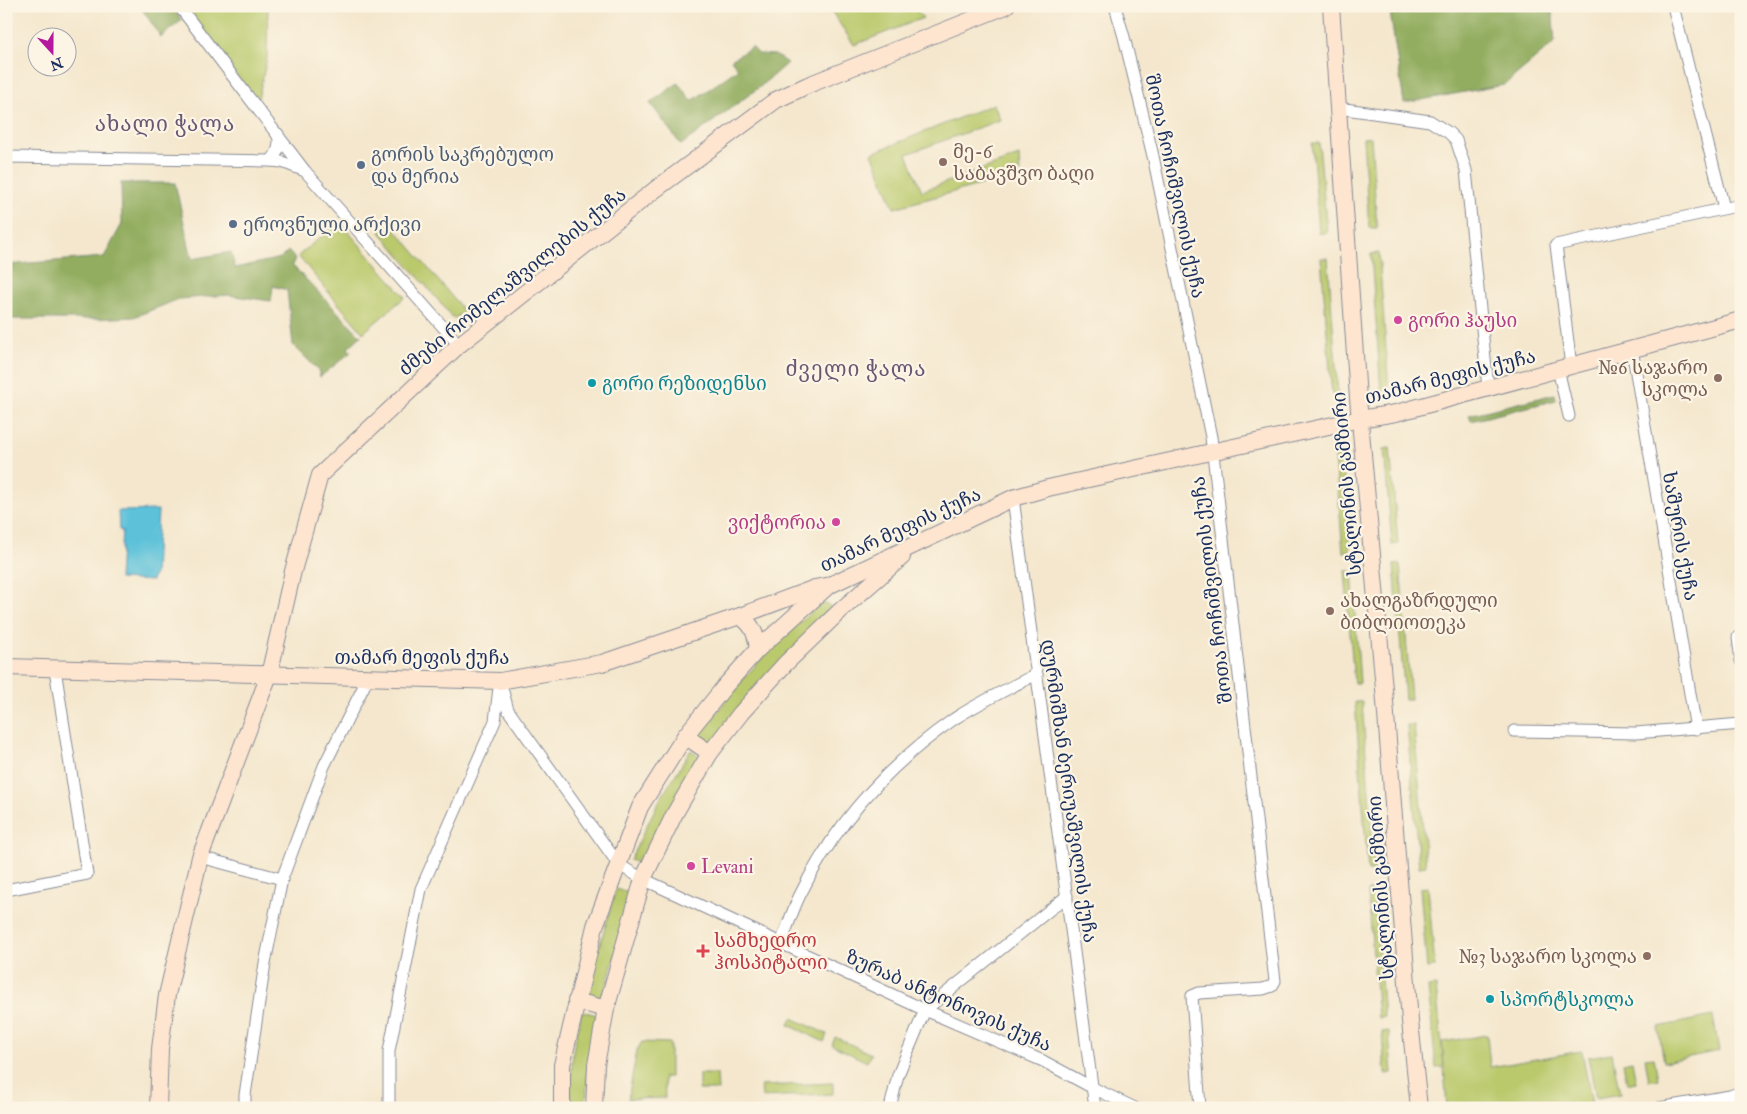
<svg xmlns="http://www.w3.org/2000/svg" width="1747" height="1114" font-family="'IM FELL Double Pica','Noto Serif Georgian',serif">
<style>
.green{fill:#bac96c;stroke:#6a7c65}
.forest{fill:#93ad60;stroke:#576e5f}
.water{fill:#5bc1d9;stroke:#3b789c}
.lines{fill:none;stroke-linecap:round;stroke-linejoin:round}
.street-casing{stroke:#888b96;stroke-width:13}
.secondary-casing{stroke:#888b96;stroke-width:18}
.street{stroke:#fff;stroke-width:11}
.secondary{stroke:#fde5d0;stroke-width:16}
.education-dot{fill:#8d6e63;stroke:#fcf5e5;stroke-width:2}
.service-dot{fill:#5c6f8a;stroke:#fcf5e5;stroke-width:2}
.hotel-dot{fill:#d1479c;stroke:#fcf5e5;stroke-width:2}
.culture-dot{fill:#0f9aa8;stroke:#fcf5e5;stroke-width:2}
.health-dot{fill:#e0444e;stroke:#fcf5e5;stroke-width:2}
.labels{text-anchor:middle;stroke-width:4.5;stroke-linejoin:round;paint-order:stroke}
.education-label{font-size:19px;fill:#785e54;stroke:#fcf5e5;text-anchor:start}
.service-label{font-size:19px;fill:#4e5e75;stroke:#fcf5e5;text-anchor:start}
.street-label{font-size:19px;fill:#1b2f5e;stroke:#fcf5e5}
.hotel-label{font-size:19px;fill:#b23c85;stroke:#fcf5e5;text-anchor:start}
.culture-label{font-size:19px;fill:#0d838f;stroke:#fcf5e5;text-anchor:start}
.health-label{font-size:19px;fill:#be3a42;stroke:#fcf5e5;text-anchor:start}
.quarter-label{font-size:21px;letter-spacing:1px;fill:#695774;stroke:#fcf5e5}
</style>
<rect width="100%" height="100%" fill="#fcf5e5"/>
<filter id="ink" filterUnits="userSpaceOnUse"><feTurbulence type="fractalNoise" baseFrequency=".02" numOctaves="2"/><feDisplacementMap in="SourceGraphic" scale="10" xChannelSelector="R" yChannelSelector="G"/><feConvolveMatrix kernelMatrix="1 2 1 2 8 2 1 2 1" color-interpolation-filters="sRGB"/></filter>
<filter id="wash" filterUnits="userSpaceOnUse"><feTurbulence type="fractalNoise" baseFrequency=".0096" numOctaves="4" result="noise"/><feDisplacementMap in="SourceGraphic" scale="20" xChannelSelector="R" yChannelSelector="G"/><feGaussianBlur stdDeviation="1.12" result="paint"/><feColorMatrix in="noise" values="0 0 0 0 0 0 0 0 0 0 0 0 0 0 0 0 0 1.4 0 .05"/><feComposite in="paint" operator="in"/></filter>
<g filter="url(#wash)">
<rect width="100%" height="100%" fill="#f4e7cd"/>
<g class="green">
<path d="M 183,6 L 268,6 L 267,58 L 257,103 Z"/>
<path d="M 828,6 L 913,6 L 923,18 L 854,45 Z"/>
<path d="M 994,104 L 1000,120 L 907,154 L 922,191 L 1019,156 L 1020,174 L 894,208 L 872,153 Z"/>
<path d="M 1371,137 L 1377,228 L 1369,228 L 1363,138 Z"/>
<path d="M 1312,143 L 1319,143 L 1327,233 L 1319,233 Z"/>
<path d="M 339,221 L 405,297 L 363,333 L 298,256 Z"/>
<path d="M 390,223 L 464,311 L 454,319 L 380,232 Z"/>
<path d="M 1379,253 L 1389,391 L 1381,392 L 1371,254 Z"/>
<path d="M 1321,258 L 1328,258 L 1338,395 L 1332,395 Z"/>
<path d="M 1390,448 L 1398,544 L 1392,545 L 1384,449 Z"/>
<path d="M 1335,456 L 1342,456 L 1350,551 L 1343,552 Z"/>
<path d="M 1400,564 L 1411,699 L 1405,699 L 1394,565 Z"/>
<path d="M 1345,571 L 1352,571 L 1360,683 L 1354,683 Z"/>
<path d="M 822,604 L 828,604 L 831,608 L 712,745 L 699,736 L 736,687 L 772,647 L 817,607 Z"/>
<path d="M 1355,702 L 1362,702 L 1375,871 L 1368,871 Z"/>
<path d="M 1407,725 L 1414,725 L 1426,866 L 1419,867 Z"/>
<path d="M 691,750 L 704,760 L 644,866 L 630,860 L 659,801 Z"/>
<path d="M 1428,887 L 1435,967 L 1427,968 L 1420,888 Z"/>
<path d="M 616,889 L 633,894 L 602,1001 L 585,996 Z"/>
<path d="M 1368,891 L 1374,891 L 1384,1017 L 1378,1018 Z"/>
<path d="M 1436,986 L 1444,1066 L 1442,1042 L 1487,1035 L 1490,1067 L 1582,1051 L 1592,1104 L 1565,1108 L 1447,1108 L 1444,1067 L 1436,1068 L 1428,987 Z"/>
<path d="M 582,1011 L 597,1015 L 588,1063 L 586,1107 L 569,1107 L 573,1050 Z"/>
<path d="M 1713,1016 L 1719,1051 L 1664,1062 L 1658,1027 Z"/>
<path d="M 792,1018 L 827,1034 L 824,1042 L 789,1025 Z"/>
<path d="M 1389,1031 L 1392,1073 L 1385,1074 L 1382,1032 Z"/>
<path d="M 835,1037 L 871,1054 L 867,1062 L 832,1045 Z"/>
<path d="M 642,1042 L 670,1043 L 670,1077 L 664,1077 L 665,1098 L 628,1099 L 637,1050 Z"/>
<path d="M 1612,1053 L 1620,1094 L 1596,1098 L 1588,1057 Z"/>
<path d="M 1654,1057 L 1658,1079 L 1649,1081 L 1645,1058 Z"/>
<path d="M 1632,1061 L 1636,1082 L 1627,1084 L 1623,1063 Z"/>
<path d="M 699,1074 L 717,1074 L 718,1090 L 699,1090 Z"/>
<path d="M 833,1083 L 833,1094 L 762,1097 L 761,1086 Z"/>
</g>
<g class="forest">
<path d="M 140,6 L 171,6 L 182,20 L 161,37 Z"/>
<path d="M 1389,6 L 1519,6 L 1552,8 L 1555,42 L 1504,85 L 1404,103 Z"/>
<path d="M 752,47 L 759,54 L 775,55 L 787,63 L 761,86 L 681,145 L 650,103 L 678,83 L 692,101 L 738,69 L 731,60 Z"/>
<path d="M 121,183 L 175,183 L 192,259 L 231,252 L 235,268 L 281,258 L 288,251 L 295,259 L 292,265 L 361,336 L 348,348 L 351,352 L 320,377 L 318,370 L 293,345 L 287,290 L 273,286 L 271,301 L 228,295 L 179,299 L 134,317 L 94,319 L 6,319 L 6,265 L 104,257 L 122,224 Z"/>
<path d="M 1555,394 L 1556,400 L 1471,421 L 1469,415 Z"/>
</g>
<path class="water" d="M 158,510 L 155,575 L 153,576 L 152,581 L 119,579 L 122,530 L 119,530 L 118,511 Z"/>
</g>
<g filter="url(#ink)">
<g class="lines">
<g class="street-casing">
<g id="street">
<path d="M 179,6 L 305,171 L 459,345"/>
<path d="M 1115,6 L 1124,37 L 1153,156 L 1211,437 L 1275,981 L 1272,986 L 1263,989 L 1199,993 L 1192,996 L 1200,1108"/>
<path d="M 1673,6 L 1724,208"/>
<path d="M 1338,108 L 1430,121 L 1449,133 L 1456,140 L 1466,170 L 1488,388"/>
<path d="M 6,157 L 271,161 L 282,162 L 305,171"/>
<path d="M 271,161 C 278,153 281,145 278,134"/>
<path d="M 1632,349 L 1696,729"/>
<path d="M 1571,366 L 1556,245 L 1741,205"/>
<path d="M 1558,369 L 1569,416"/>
<path d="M 1013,498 L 1095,1108"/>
<path d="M 1738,637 L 1741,661"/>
<path d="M 500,681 L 508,710 L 619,865 L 643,879 L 925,1010 L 1043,1061 L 1093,1088 L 1135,1108"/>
<path d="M 1514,731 L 1636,733 L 1741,724"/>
<path d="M 200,857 L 282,879"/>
<path d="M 6,890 L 87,874 L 55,669"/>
<path d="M 781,943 C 787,928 792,912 799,897 C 834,825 888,765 954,719 C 980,702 1009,688 1037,674"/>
<path d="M 245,1108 L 245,1095 L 265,963 L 282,879 L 324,766 L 368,678"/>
<path d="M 389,1108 L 389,1051 L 421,889 L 495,721 L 499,688"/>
<path d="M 890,1108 L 898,1075 L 925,1010 L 1067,896"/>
<path d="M 1659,1108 L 1730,1096 L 1741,1092"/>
</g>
</g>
<g class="secondary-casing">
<g id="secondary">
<path d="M 1331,6 L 1358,398 L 1384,689 L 1410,1021 L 1419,1108"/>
<path d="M 740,616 C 753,625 756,634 758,649"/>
<path d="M 6,667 L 500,681 L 602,663 L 740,616 L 815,588 L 828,586 L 1013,498 L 1048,488 L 1360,419 L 1396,413 L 1741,320"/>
<path d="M 685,736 L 710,753"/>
<path d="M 576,1001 L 606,1009"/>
<path d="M 158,1108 L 160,1049 L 167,995 L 200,857 L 269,675 L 293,571 L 320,475 L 459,345 L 656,189 L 776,100 L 808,85 L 1006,6"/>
<path d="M 562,1108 L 562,1065 L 595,926 L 640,807 L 685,736 L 725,686 L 758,649 L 828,586"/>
<path d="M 594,1108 L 596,1065 L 606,1009 L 643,879 L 675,813 L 710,753 L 741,713 L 785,664 L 841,610 L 902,557"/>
</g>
</g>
<use href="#street" class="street"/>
<use href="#secondary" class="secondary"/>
</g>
</g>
<g class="education-dot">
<circle cx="943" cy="162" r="5"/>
<circle cx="1718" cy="378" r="5"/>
<circle cx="1330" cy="611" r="5"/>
<circle cx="1647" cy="956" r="5"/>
</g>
<g class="service-dot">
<circle cx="361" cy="165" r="5"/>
<circle cx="233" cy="224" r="5"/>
</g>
<g class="hotel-dot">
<circle cx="1398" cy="320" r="5"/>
<circle cx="836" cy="522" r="5"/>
<circle cx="691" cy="866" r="5"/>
</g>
<g class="culture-dot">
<circle cx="592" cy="383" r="5"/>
<circle cx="1490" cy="999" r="5"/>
</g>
<path class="health-dot" d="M700.5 943.5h5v5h5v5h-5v5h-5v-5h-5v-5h5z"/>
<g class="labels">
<g class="education-label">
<text x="953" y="158">მე-6<tspan x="953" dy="22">საბავშვო ბაღი</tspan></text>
<text x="1708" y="374" text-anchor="end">№6 საჯარო<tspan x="1708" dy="22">სკოლა</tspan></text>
<text x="1340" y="607">ახალგაზრდული<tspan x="1340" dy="22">ბიბლიოთეკა</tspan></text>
<text x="1637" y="963" text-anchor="end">№3 საჯარო სკოლა</text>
</g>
<g class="service-label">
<text x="371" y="161">გორის საკრებულო<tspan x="371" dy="22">და მერია</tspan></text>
<text x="243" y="231">ეროვნული არქივი</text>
</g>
<g class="street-label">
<text transform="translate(1176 186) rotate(78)" y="7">შოთა ჩოჩიშვილის ქუჩა</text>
<text transform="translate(512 281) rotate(-39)" y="7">ძმები რომელაშვილების ქუჩა</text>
<text transform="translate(1450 376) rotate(-14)" y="7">თამარ მეფის ქუჩა</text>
<text transform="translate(1346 484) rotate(-95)" y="7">სტალინის გამზირი</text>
<text transform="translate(900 529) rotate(-25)" y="7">თამარ მეფის ქუჩა</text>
<text transform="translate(1681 536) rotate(80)" y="7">ხაშურის ქუჩა</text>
<text transform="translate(1211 590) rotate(-97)" y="7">შოთა ჩოჩიშვილის ქუჩა</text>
<text x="422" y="664">თამარ მეფის ქუჩა</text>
<text transform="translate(1070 791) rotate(82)" y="7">დურმიშხან ბერიუაშვილის ქუჩა</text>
<text transform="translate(1380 888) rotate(-94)" y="7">სტალინის გამზირი</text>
<text transform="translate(949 1000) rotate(24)" y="7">ზურაბ ანტონოვის ქუჩა</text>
</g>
<g class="hotel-label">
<text x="1408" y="327">გორი ჰაუსი</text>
<text x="826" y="529" text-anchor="end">ვიქტორია</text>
<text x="701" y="873">Levani</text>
</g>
<g class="culture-label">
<text x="602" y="390">გორი რეზიდენსი</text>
<text x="1500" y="1006">სპორტსკოლა</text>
</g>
<g class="health-label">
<text x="714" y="947">სამხედრო<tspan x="714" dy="22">ჰოსპიტალი</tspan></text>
</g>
<g class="quarter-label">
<text x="165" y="131">ახალი ჭალა</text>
<text x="856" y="376">ძველი ჭალა</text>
</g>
</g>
<rect width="1747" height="1114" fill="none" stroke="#fcf5e5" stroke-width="25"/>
<g transform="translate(52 52) rotate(159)"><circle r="24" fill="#fcf5e5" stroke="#a2a6af"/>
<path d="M0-4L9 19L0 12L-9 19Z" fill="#b5179e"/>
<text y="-8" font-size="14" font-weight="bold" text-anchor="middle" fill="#1b2f5e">N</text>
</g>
</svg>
